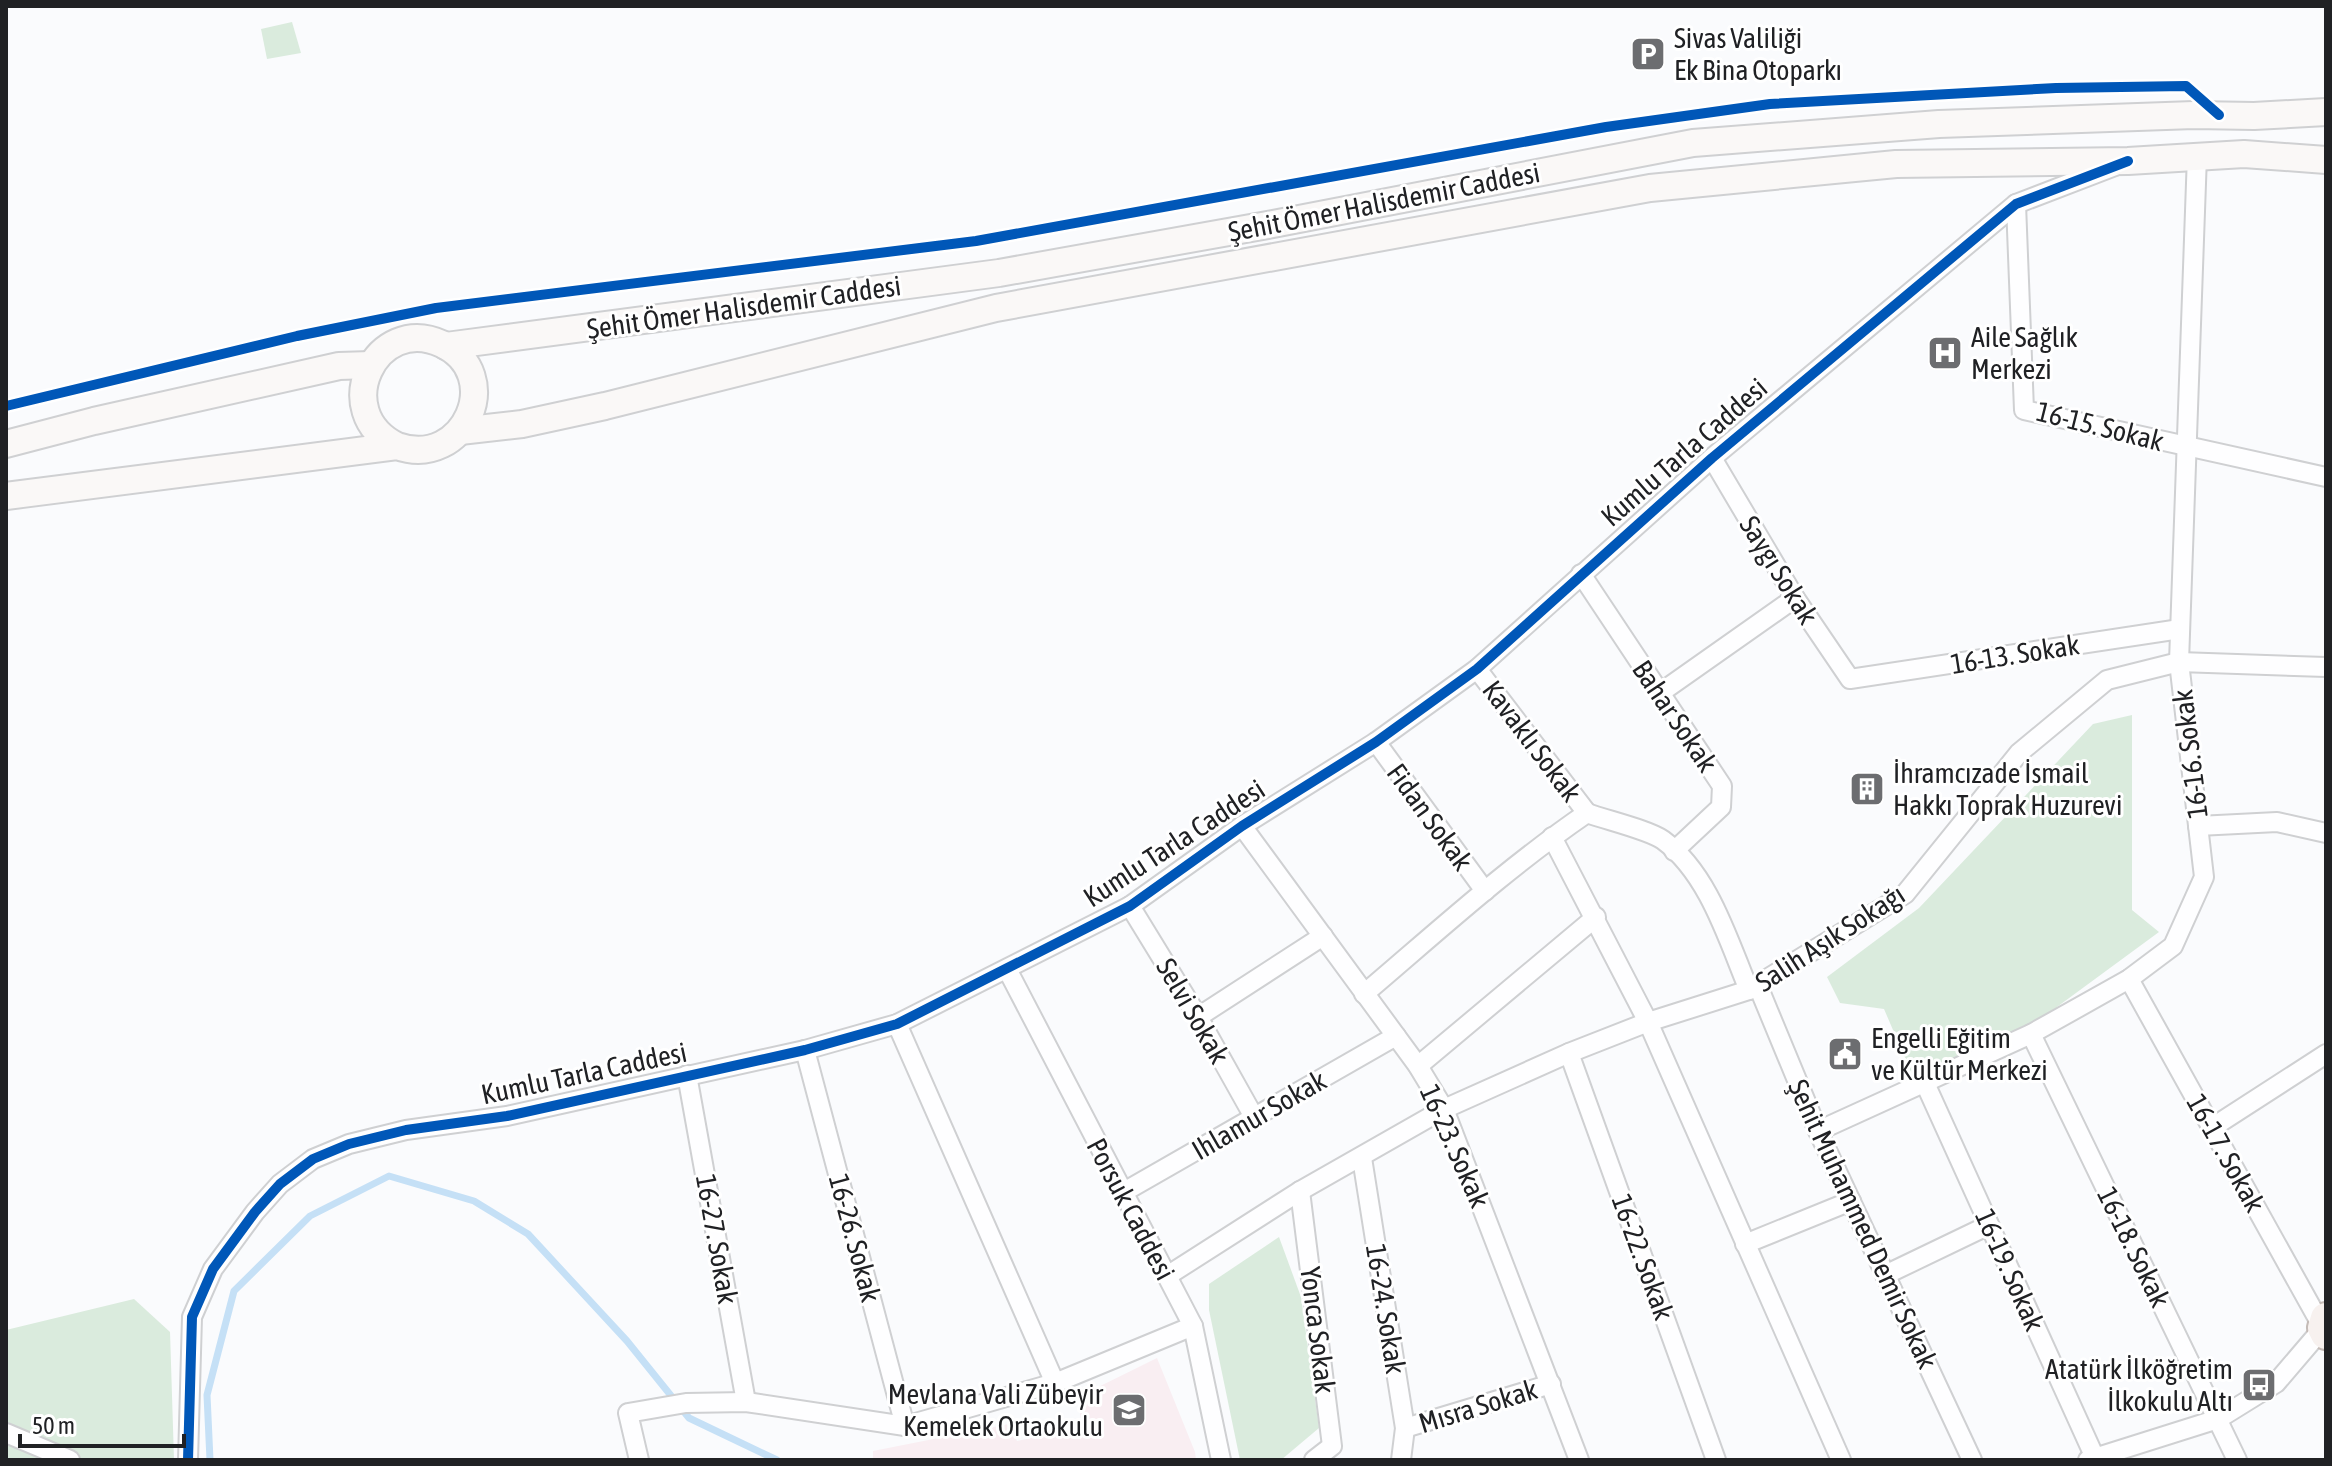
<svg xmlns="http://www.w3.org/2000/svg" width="2332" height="1466" font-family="'Asap Condensed',sans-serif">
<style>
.education{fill:#f9eef2}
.green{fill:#daebdd}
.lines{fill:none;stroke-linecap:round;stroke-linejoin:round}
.stream{stroke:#c5e0f6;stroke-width:7}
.minor-casing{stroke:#cfd0d2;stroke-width:22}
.secondary-casing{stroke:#cfd0d2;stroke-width:30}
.primary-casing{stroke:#c4bbb7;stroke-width:34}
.minor{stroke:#fefeff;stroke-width:18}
.secondary{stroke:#faf8f7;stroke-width:26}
.primary{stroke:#f7f1ef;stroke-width:30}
.cycleway-casing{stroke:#fff;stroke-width:15}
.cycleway{stroke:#0057b8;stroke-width:10}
.labels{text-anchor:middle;stroke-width:6;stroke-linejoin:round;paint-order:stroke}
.poi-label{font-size:28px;fill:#202124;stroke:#fff;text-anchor:start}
.street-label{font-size:28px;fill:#202124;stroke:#fff}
</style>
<rect width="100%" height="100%" fill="#fafbfd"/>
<path class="education" d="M 1157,1358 L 1195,1452 L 1196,1460 L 873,1460 L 873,1451 L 1009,1424 L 1017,1441 L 1082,1427 L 1078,1397 Z"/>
<g class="green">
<path d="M 292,22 L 301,53 L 267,59 L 261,29 Z"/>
<path d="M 2132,715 L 2132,910 L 2159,932 L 2046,1015 L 1914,1079 L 1884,1009 L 1840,1003 L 1827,977 L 1919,908 L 2093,724 Z"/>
<path d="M 1279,1237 L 1301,1297 L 1319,1428 L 1281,1460 L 1240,1460 L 1209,1310 L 1209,1284 Z"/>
<path d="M 134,1299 L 170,1332 L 174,1460 L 6,1460 L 6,1330 Z"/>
</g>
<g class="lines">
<path class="stream" d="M 210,1460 L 207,1395 L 234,1291 L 310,1216 L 389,1176 L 474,1201 L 528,1234 L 627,1341 L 689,1418 L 777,1460"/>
<g class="minor-casing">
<g id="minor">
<path d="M 2016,204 L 2024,410 L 2326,477"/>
<path d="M 1712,458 L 1795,598 L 1850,679 L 2180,629"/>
<path d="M 1581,574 L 1722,786 L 1721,807 L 1674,851"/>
<path d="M 1477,669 L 1587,813"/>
<path d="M 1660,693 L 1795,598"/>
<path d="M 1376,742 L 1485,891"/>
<path d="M 1242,826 L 1418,1066 L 1444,1109 L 1579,1460"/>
<path d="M 2198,826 L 2277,822 L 2326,833"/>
<path d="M 1552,837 L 1648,1022 L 1841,1460"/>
<path d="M 1130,906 L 1198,1017 L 1254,1117"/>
<path d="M 1007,969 L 1193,1326 L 1221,1460"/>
<path d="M 1758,986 L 1818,1131 L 1972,1460"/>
<path d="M 1364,994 C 1437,932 1508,867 1587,813 C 1606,820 1649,830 1663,840 C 1709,874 1728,940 1749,990"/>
<path d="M 1198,1017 L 1323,936"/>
<path d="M 897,1024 L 1055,1383"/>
<path d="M 2031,1034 L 2237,1460"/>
<path d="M 805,1050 L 905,1426"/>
<path d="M 1569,1053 L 1716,1460"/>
<path d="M 1418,1066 L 1596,917"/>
<path d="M 687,1075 L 746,1402"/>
<path d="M 1924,1081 L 2096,1460"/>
<path d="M 2213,1127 L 2326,1054"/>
<path d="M 1818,1131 L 2031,1034 L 2129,979 L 2173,946 L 2204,877 L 2179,662 L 2197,155"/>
<path d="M 1362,1158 L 1405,1428 L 1401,1460"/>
<path d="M 1300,1191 L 1332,1446 L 1314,1460"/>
<path d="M 1122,1193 L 1396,1036"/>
<path d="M 1745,1244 L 1851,1201"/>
<path d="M 1885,1275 L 1989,1225"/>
<path d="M 1167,1276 L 1300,1191 L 1444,1109 L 1569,1053 L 1648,1022 L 1749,990 L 1905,894 L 2019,753 L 2107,680 L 2179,662 L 2326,667"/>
<path d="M 1405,1428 L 1551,1384"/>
<path d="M 6,1433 L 70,1460"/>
<path d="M 188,1460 L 192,1317 L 213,1269 L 255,1212 L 280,1184 L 313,1159 L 349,1144 L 406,1130 L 507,1116 L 805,1050 L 897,1024 L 1130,906 L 1242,826 L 1376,742 L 1477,669 L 1712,458 L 2016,204 L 2115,166"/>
<path d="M 639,1460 L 628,1413 L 686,1403 L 746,1402 L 905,1426 L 1055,1383 L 1193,1326"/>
<path d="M 2088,1460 L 2218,1419 L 2276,1383 L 2323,1328 L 2129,979"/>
</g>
</g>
<g class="secondary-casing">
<g id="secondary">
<path d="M 446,346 L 999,273 L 1273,224 L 1693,143 L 1939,124 L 2194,115 L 2254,116 L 2326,112"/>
<path d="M 460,431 L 522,424 L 605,406 L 996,308 L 1650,188 L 1896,164 L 2128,161 L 2244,154 L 2326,160"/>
<path d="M 6,444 L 94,421 L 339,366 L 371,365"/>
<path d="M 6,496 L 397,446 C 465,470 506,374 442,344 C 376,313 328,412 397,446"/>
</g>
</g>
<g class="primary-casing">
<path id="primary" d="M 2326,1318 L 2323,1328 L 2326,1334"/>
</g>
<use href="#minor" class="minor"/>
<use href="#secondary" class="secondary"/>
<use href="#primary" class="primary"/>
<g class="cycleway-casing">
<g id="cycleway">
<path d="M 6,406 L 297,336 L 436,308 L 976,241 L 1606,127 L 1770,104 L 2056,88 L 2186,86 L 2219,115"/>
<path d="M 188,1460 L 192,1317 L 213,1269 L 255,1212 L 280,1184 L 313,1159 L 349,1144 L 406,1130 L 507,1116 L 805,1050 L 897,1024 L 1130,906 L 1242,826 L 1376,742 L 1477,669 L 1712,458 L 2016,204 L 2128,161"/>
</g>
</g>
<use href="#cycleway" class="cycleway"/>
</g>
<defs>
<g id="parking-square" transform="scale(1.8)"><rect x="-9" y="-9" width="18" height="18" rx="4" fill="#6c6d70" stroke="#fff"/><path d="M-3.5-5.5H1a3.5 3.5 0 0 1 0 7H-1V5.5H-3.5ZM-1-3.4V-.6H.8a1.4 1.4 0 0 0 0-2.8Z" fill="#fff"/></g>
<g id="hospital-square" transform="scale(1.8)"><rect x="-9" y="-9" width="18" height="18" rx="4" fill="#6c6d70" stroke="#fff"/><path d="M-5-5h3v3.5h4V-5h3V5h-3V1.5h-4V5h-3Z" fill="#fff"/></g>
<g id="building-square" transform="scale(1.8)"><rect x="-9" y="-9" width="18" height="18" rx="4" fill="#6c6d70" stroke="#fff"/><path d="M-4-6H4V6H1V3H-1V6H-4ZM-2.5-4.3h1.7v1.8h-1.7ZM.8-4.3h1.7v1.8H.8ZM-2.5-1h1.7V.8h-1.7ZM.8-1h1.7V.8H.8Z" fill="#fff"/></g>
<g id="civic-square" transform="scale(1.8)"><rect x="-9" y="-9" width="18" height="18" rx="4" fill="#6c6d70" stroke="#fff"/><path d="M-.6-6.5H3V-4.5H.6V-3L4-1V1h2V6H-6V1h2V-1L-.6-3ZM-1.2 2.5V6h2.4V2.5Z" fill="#fff"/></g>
<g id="bus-square" transform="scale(1.8)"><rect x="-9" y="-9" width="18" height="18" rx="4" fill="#6c6d70" stroke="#fff"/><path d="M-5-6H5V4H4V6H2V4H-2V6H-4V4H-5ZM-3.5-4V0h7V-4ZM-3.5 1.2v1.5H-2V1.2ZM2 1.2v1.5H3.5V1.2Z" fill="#fff"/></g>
<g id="school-square" transform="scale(1.8)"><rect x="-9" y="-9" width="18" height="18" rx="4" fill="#6c6d70" stroke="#fff"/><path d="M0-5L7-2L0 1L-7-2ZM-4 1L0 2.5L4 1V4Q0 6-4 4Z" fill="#fff"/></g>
</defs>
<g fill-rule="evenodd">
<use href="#parking-square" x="1648" y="54"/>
<use href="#hospital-square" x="1945" y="353"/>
<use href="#building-square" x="1867" y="789"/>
<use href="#civic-square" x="1845" y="1054"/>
<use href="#bus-square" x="2259" y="1385"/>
<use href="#school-square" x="1129" y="1410"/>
</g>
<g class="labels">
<g class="poi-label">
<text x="1674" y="48">Sivas Valiliği<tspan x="1674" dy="32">Ek Bina Otoparkı</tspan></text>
<text x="1971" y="347">Aile Sağlık<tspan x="1971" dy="32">Merkezi</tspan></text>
<text x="1893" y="783">İhramcızade İsmail<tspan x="1893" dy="32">Hakkı Toprak Huzurevi</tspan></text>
<text x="1871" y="1048">Engelli Eğitim<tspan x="1871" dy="32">ve Kültür Merkezi</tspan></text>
<text x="2233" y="1379" text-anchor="end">Atatürk İlköğretim<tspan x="2233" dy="32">İlkokulu Altı</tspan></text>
<text x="1103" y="1404" text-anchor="end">Mevlana Vali Zübeyir<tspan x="1103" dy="32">Kemelek Ortaokulu</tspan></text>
</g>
<g class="street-label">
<text transform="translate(1384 202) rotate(-11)" y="10">Şehit Ömer Halisdemir Caddesi</text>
<text transform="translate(744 307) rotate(-8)" y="10">Şehit Ömer Halisdemir Caddesi</text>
<text transform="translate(2100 426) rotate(14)" y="10">16-15. Sokak</text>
<text transform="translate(1684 452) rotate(-41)" y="10">Kumlu Tarla Caddesi</text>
<text transform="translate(1779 570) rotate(58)" y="10">Saygı Sokak</text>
<text transform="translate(2015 654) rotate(-9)" y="10">16-13. Sokak</text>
<text transform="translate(1675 716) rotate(56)" y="10">Bahar Sokak</text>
<text transform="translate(1532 741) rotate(53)" y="10">Kavaklı Sokak</text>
<text transform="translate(2190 754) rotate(-97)" y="10">16-16. Sokak</text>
<text transform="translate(1430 817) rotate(54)" y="10">Fidan Sokak</text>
<text transform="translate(1174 843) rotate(-33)" y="10">Kumlu Tarla Caddesi</text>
<text transform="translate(1830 938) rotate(-33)" y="10">Salih Aşık Sokağı</text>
<text transform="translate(1193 1011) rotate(60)" y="10">Selvi Sokak</text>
<text transform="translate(584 1073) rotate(-12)" y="10">Kumlu Tarla Caddesi</text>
<text transform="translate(1259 1115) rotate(-30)" y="10">Ihlamur Sokak</text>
<text transform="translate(1455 1146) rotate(66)" y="10">16-23. Sokak</text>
<text transform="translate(2226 1153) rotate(61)" y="10">16-17. Sokak</text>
<text transform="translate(1131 1209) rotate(62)" y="10">Porsuk Caddesi</text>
<text transform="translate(1863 1224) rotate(65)" y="10">Şehit Muhammed Demir Sokak</text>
<text transform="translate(855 1238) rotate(75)" y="10">16-26. Sokak</text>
<text transform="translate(717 1239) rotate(80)" y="10">16-27. Sokak</text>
<text transform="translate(2134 1247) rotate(64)" y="10">16-18. Sokak</text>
<text transform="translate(1643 1257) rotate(70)" y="10">16-22. Sokak</text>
<text transform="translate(2010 1270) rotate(66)" y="10">16-19. Sokak</text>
<text transform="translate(1386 1309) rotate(81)" y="10">16-24. Sokak</text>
<text transform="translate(1318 1330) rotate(83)" y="10">Yonca Sokak</text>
<text transform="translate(1478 1406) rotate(-17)" y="10">Mısra Sokak</text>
</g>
</g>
<rect width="2332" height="1466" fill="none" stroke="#202124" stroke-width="16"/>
<path d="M20 1434v12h164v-12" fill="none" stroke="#202124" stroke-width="4"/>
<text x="32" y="1434" font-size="24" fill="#202124" stroke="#ffffff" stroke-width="6" paint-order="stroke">50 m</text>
</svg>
